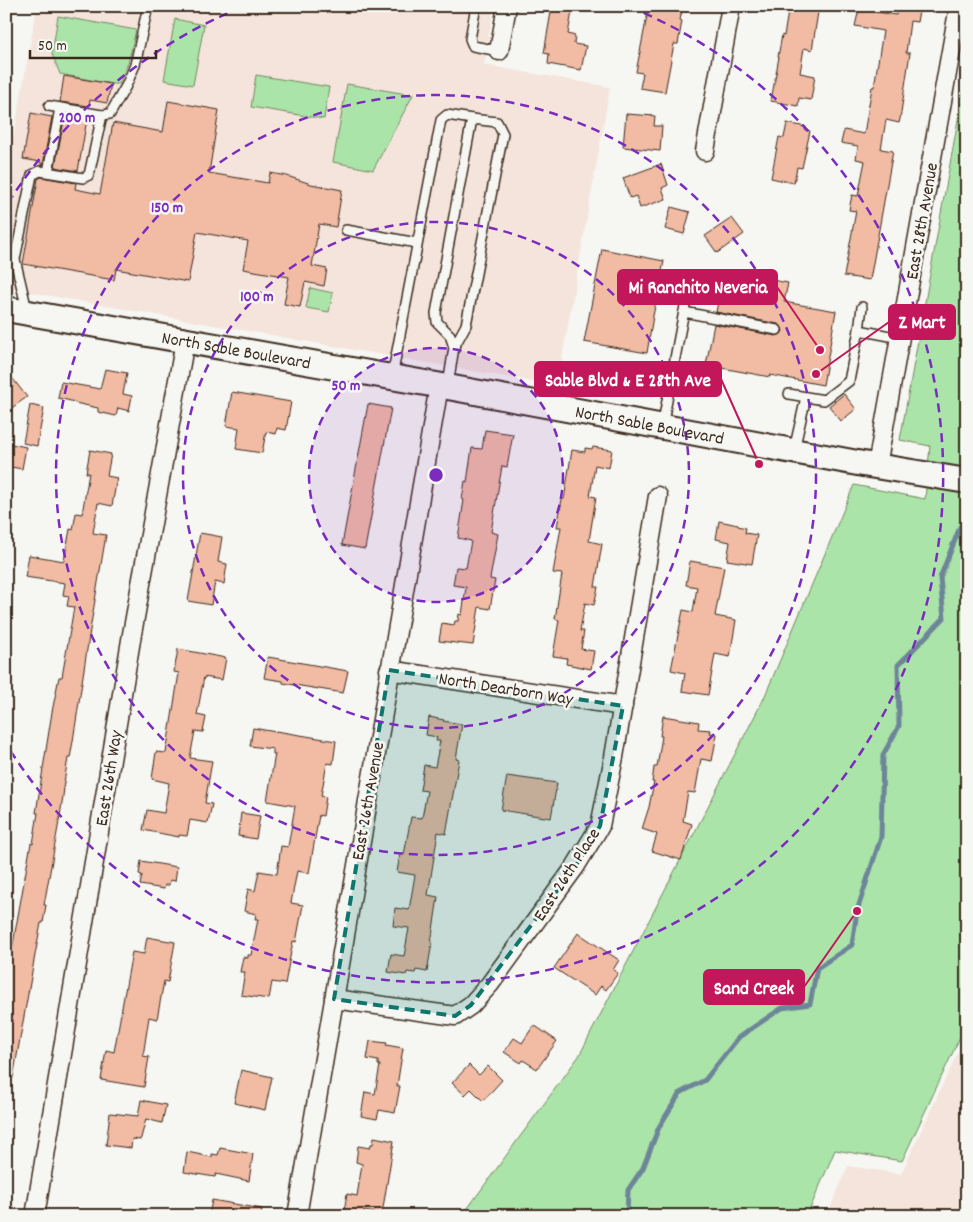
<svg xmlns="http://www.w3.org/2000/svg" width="973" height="1222" font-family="Dekko,sans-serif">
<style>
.built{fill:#f4e4db}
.green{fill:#abe4a8;stroke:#738763}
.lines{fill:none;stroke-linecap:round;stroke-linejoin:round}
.stream{stroke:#6d8599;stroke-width:5}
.building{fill:#f1bba4;stroke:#3b2a1e}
.lane-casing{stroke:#3b2a1e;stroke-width:12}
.street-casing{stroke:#3b2a1e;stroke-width:21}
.secondary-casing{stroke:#3b2a1e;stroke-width:28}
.lane{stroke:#f6f6f2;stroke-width:9}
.street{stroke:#f6f6f2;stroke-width:18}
.secondary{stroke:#f6f6f2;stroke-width:24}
.marked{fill:#0f766e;fill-opacity:0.2;stroke:#0f766e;stroke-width:4;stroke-dasharray:10 6;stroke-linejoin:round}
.ring{fill:none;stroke:#7b2cbf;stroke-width:2.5;stroke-dasharray:9 6}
.labels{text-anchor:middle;stroke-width:5;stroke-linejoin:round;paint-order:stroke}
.street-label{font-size:18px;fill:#3b2a1e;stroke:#f6f6f2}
.centre{fill:#7b2cbf;stroke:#f6f6f2;stroke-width:2.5}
.ring-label{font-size:15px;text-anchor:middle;font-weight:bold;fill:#7b2cbf;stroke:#f6f6f2;stroke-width:5;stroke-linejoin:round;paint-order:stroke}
.leader{fill:none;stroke:#c2185b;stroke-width:2}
.callout-dot{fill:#c2185b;stroke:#f6f6f2;stroke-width:2}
.callout{fill:#c2185b;stroke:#c2185b;stroke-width:2}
.callout-label{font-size:19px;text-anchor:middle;font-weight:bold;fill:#fff}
</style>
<rect width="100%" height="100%" fill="#f6f6f2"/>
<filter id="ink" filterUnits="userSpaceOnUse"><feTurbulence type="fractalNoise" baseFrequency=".02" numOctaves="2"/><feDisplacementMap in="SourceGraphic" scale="10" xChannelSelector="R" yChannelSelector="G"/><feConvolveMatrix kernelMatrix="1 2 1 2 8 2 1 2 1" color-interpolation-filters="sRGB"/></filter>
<g filter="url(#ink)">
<g class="built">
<path d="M 37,6 L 494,6 L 484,65 L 610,87 L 557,386 L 6,288 L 6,180 Z"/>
<path d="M 967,1033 L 967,1216 L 827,1216 L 848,1166 L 901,1174 Z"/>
</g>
<g class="green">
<path d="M 58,16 L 136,30 L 128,63 L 119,84 L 111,84 L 60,74 L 52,54 Z"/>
<path d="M 175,19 L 204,25 L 193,85 L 164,80 Z"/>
<path d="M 967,70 L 967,1022 L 902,1161 L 835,1150 L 807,1216 L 462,1216 L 579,1056 L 764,698 L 854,485 L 925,499 L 930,446 L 900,440 Z"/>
<path d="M 256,75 L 329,87 L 324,119 L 251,107 Z"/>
<path d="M 347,84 L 413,95 L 373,170 L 333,162 Z"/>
<path d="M 310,288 L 333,293 L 329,312 L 306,308 Z"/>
</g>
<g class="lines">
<path class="stream" d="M 627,1216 L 628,1190 L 643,1168 L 659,1127 L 680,1093 L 705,1080 L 739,1037 L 782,1008 L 810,1004 L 817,968 L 852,945 L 857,911 L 881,837 L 883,755 L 899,726 L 898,665 L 944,618 L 940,578 L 960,527 L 967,522"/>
</g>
<g class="building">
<path d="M 552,6 L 573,6 L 568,34 L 575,36 L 574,44 L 586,46 L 581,70 L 548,64 L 549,54 L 544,53 Z"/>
<path d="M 649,6 L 683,6 L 680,20 L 682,21 L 678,44 L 674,44 L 665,92 L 640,88 L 643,73 L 636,72 Z"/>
<path d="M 789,6 L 819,6 L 812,50 L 804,48 L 800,73 L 815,76 L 811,100 L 799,98 L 798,106 L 771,101 L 779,57 L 778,57 L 782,35 L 784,36 Z"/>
<path d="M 898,6 L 920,6 L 917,22 L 910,21 L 906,53 L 910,53 L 900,119 L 899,123 L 886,120 L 881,149 L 893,151 L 870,280 L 844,276 L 856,211 L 849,210 L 852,195 L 858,196 L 865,161 L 856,159 L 858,146 L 841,143 L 844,130 L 864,134 L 872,87 L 874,87 L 883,31 L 855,26 L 859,9 L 896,15 Z"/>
<path d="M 64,76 L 111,84 L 107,103 L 90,100 L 89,106 L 60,102 Z"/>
<path d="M 168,101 L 219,110 L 209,173 L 268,183 L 270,173 L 287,176 L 311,184 L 342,190 L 336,227 L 319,224 L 312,266 L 327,269 L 324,286 L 305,282 L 300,307 L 284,304 L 289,277 L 243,269 L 248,241 L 197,232 L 188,282 L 116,269 L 114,280 L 23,264 L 38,179 L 41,177 L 76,183 L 75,189 L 100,194 L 113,123 L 163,132 Z"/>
<path d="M 31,113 L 52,117 L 43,165 L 41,165 L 41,162 L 23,159 Z"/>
<path d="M 626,114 L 655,116 L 654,126 L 662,126 L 660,151 L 623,147 Z"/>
<path d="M 65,115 L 87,119 L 78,171 L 55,167 Z"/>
<path d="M 787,123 L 806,127 L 805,130 L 810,131 L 802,168 L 797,167 L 794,183 L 771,178 L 779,137 L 784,138 Z"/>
<path d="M 661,164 L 668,185 L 662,188 L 666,199 L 640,208 L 636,196 L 630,198 L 623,178 Z"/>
<path d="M 671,207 L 690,212 L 684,234 L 665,229 Z"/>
<path d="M 732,218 L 744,234 L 717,253 L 705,236 Z"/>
<path d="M 602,249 L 664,261 L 653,316 L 647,353 L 584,342 Z"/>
<path d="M 724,271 L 788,283 L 784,302 L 836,311 L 823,385 L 770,375 L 770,377 L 706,365 L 714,324 L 776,336 L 781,334 L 783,331 L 781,326 L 778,324 L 716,312 Z"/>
<path d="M 105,369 L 127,373 L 123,394 L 132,396 L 129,411 L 118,408 L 116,416 L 98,412 L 98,408 L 75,403 L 75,402 L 58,398 L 61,382 L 100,389 Z"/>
<path d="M 6,370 L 27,397 L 6,412 Z"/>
<path d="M 232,392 L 291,402 L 286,430 L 277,428 L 276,434 L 266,432 L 262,453 L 236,449 L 239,428 L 226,426 Z"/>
<path d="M 844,394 L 856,409 L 841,421 L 829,406 Z"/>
<path d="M 368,404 L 391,408 L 365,549 L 342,545 Z"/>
<path d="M 30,405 L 44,408 L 37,446 L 23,443 Z"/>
<path d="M 485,430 L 513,434 L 507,467 L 502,466 L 491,532 L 498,534 L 490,579 L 495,580 L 490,609 L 479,607 L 473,645 L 439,641 L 442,623 L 454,625 L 455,621 L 458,621 L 459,614 L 462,615 L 466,587 L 453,585 L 456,567 L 466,568 L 471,541 L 458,538 L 464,500 L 462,499 L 465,481 L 467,482 L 472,448 L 482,449 Z"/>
<path d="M 6,443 L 26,447 L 22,469 L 6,466 Z"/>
<path d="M 593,447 L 612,450 L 609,468 L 595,465 L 590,496 L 596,497 L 589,541 L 602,544 L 595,587 L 598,587 L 594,605 L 585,603 L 580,631 L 584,631 L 581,649 L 594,651 L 591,669 L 566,664 L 567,658 L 553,656 L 559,620 L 555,619 L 562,574 L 553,573 L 561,527 L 557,527 L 562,499 L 564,499 L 572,450 L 585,452 L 585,448 L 592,449 Z"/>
<path d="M 90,450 L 111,454 L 107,476 L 117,478 L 112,506 L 98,503 L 93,533 L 106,535 L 90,630 L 73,741 L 70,758 L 68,758 L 63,789 L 64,789 L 60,816 L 44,905 L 46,905 L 43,923 L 41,923 L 35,955 L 13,1078 L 6,1078 L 6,983 L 31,843 L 33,844 L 38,813 L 36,813 L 52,712 L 59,677 L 62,677 L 74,607 L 67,606 L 69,596 L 63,595 L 65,583 L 25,577 L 29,555 L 64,561 L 70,529 L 73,530 L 76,513 L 82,514 L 89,473 L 86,473 Z"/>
<path d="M 719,521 L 738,525 L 738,526 L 746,528 L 745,533 L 757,535 L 752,564 L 727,560 L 730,542 L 716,539 Z"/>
<path d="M 200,533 L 222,537 L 218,562 L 227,564 L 224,584 L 215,582 L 211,605 L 188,601 Z"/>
<path d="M 690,561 L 724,567 L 715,616 L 736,620 L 730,657 L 715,654 L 708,695 L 682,691 L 685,673 L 671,670 L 683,610 L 693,612 L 697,587 L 686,585 Z"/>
<path d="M 178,649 L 226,658 L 222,680 L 204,677 L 197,715 L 206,717 L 203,732 L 195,731 L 190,758 L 212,761 L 205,803 L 212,804 L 208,823 L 190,820 L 187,836 L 179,835 L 179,837 L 143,830 L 147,810 L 164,813 L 169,783 L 152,779 L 156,752 L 166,753 L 179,673 L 174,672 Z"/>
<path d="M 268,657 L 348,671 L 343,693 L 283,683 L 283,681 L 264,678 Z"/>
<path d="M 663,716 L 699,722 L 698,729 L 711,730 L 710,733 L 717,734 L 712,761 L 701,759 L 695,793 L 688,792 L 683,821 L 692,824 L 681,860 L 652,851 L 657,834 L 642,829 L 649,807 L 654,782 L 652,782 L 654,767 L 657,767 L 662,736 L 660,736 Z"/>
<path d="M 429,717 L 444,720 L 443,721 L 462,724 L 456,759 L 459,760 L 446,834 L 438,832 L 428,895 L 438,897 L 431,943 L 432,943 L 427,972 L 416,970 L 415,973 L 407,972 L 406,975 L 388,972 L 391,954 L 404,956 L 409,928 L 393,926 L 395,908 L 409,910 L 415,875 L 397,872 L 400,854 L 404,855 L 411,817 L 422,818 L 427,791 L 420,790 L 424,765 L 435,767 L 440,741 L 436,741 L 437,737 L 426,735 Z"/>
<path d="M 253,728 L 276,732 L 276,731 L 336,741 L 333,764 L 327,763 L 321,796 L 326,797 L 323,816 L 319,815 L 309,873 L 297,871 L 291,903 L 303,905 L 296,942 L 293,941 L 285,984 L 272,982 L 269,999 L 241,995 L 245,972 L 240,972 L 243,957 L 248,958 L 248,955 L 251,955 L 258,919 L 255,919 L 256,914 L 244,911 L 248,889 L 255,891 L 259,871 L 277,874 L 281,846 L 288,847 L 295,806 L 267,801 L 275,754 L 273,754 L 273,749 L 250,746 Z"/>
<path d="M 507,776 L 557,783 L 551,818 L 501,810 Z"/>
<path d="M 241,813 L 260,816 L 256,839 L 238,836 Z"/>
<path d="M 141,861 L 177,867 L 175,881 L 170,880 L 169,885 L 165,885 L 164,889 L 140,885 L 142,875 L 139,874 Z"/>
<path d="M 578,933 L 619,960 L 613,970 L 618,973 L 606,990 L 601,986 L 595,995 L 554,968 Z"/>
<path d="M 147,937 L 175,942 L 168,982 L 164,981 L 157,1019 L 149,1017 L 143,1056 L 149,1057 L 144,1087 L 101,1080 L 106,1050 L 114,1052 L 132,952 L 144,954 Z"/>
<path d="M 534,1025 L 557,1041 L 537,1069 L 523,1060 L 521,1063 L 504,1052 L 514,1038 L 522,1043 Z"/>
<path d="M 370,1041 L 387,1043 L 386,1045 L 403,1048 L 397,1086 L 400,1086 L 395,1113 L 379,1110 L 377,1119 L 361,1116 L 365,1092 L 375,1094 L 380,1065 L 378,1065 L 378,1061 L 367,1059 Z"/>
<path d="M 469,1065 L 479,1075 L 488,1066 L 502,1080 L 483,1101 L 471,1089 L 465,1095 L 452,1083 Z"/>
<path d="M 241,1070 L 272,1077 L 265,1110 L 234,1103 Z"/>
<path d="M 141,1100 L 166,1105 L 162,1123 L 146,1119 L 141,1138 L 140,1140 L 132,1139 L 131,1148 L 106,1145 L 110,1113 L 138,1116 Z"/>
<path d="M 374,1137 L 394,1141 L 382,1214 L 364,1211 L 364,1215 L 344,1211 L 347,1194 L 357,1196 L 362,1164 L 356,1162 L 358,1146 L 370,1148 L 371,1144 L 373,1144 Z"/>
<path d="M 220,1148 L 253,1154 L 249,1181 L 216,1174 L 215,1177 L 184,1172 L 187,1152 L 212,1157 L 212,1154 L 218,1155 Z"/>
<path d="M 212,1200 L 262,1209 L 261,1216 L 209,1216 Z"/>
</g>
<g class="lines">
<g class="lane-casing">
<g id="lane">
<path d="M 476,6 L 470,39 L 473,46 L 499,51"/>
<path d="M 49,106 L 102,115 L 110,114 L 126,86 L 135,65 L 148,6"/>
<path d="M 48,172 L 60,108"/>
<path d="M 346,230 L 417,243"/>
<path d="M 27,310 L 15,259 L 32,175 L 40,171 L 83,178 L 89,175 L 102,115"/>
<path d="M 684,312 L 777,330"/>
<path d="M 859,330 L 900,338"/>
<path d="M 454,347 L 450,335 L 437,322 L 436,313 L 472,119"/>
<path d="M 392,377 L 441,120 L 447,115 L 472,119 L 497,122 L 503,134 L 466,325 L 454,347 L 448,385"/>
<path d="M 789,394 L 824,400 L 849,381 L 859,330 L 862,307"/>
<path d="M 662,427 L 687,295"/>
<path d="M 794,450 L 806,397"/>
</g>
</g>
<g class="street-casing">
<g id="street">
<path d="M 499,51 L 507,6"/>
<path d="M 705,151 L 731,6"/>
<path d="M 877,466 L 959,6"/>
<path d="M 389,670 L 623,706"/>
<path d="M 334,999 L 455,1016 L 471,1005 L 490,984 L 575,867 L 600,826 L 614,757 L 658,496"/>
<path d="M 35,1216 L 132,634 L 185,341"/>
<path d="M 297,1216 L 439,386"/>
</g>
</g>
<g class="secondary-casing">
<g id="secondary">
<path id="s1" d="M 6,309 L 448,387 L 863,464 L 967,481"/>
</g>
</g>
<use href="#lane" class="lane"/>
<use href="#street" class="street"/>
<use href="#secondary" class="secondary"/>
</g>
</g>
<path class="marked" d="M 389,670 L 623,706 L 600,826 L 575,867 L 471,1005 L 455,1016 L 334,999 Z"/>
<circle cx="436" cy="475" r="127" fill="#7b2cbf" fill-opacity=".12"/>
<g class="ring">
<circle cx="436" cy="475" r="127"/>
<circle cx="436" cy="475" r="253"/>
<circle cx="436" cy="475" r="380"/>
<path d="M8 203A507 507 0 0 1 242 7M630 7A507 507 0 1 1 8 747"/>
</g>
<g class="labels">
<g class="street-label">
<text transform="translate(921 221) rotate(-80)" y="6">East 28th Avenue</text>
<text dy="6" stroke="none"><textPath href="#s1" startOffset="234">North Sable Boulevard</textPath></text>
<text dy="6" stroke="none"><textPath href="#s1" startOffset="654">North Sable Boulevard</textPath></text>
<text transform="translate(506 688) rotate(9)" y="6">North Dearborn Way</text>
<text transform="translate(108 778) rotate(-81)" y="6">East 26th Way</text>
<text transform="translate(367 801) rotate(-80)" y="6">East 26th Avenue</text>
<text transform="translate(566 874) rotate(-57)" y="6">East 26th Place</text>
</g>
</g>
<circle cx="436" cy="475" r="8" class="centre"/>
<g class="ring-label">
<text x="77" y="122">200 m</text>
<text x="167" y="212">150 m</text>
<text x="257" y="301">100 m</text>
<text x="346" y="390">50 m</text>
</g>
<path class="leader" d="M820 350L777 287M816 374L889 322M759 464L721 379M857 911L804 987"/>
<g class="callout-dot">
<circle cx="820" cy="350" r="5"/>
<circle cx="816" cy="374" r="5"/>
<circle cx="759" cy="464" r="5"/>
<circle cx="857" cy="911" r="5"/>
</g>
<g class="callout">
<rect x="618" y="270" width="159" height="34" rx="5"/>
<rect x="889" y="305" width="66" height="34" rx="5"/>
<rect x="535" y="362" width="186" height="34" rx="5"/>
<rect x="704" y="970" width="100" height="34" rx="5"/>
</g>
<g class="callout-label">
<text x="698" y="293">Mi Ranchito Neveria</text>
<text x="922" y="328">Z Mart</text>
<text x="628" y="386">Sable Blvd &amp; E 28th Ave</text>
<text x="754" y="994">Sand Creek</text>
</g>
<rect width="973" height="1222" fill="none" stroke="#f6f6f2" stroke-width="25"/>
<rect x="12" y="12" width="948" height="1197" fill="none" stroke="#3b2a1e" stroke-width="2" filter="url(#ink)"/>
<path d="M30 50v8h126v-8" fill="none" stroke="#3b2a1e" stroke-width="2.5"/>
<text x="38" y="50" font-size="15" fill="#3b2a1e" stroke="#f6f6f2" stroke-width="4" paint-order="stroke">50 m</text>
</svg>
